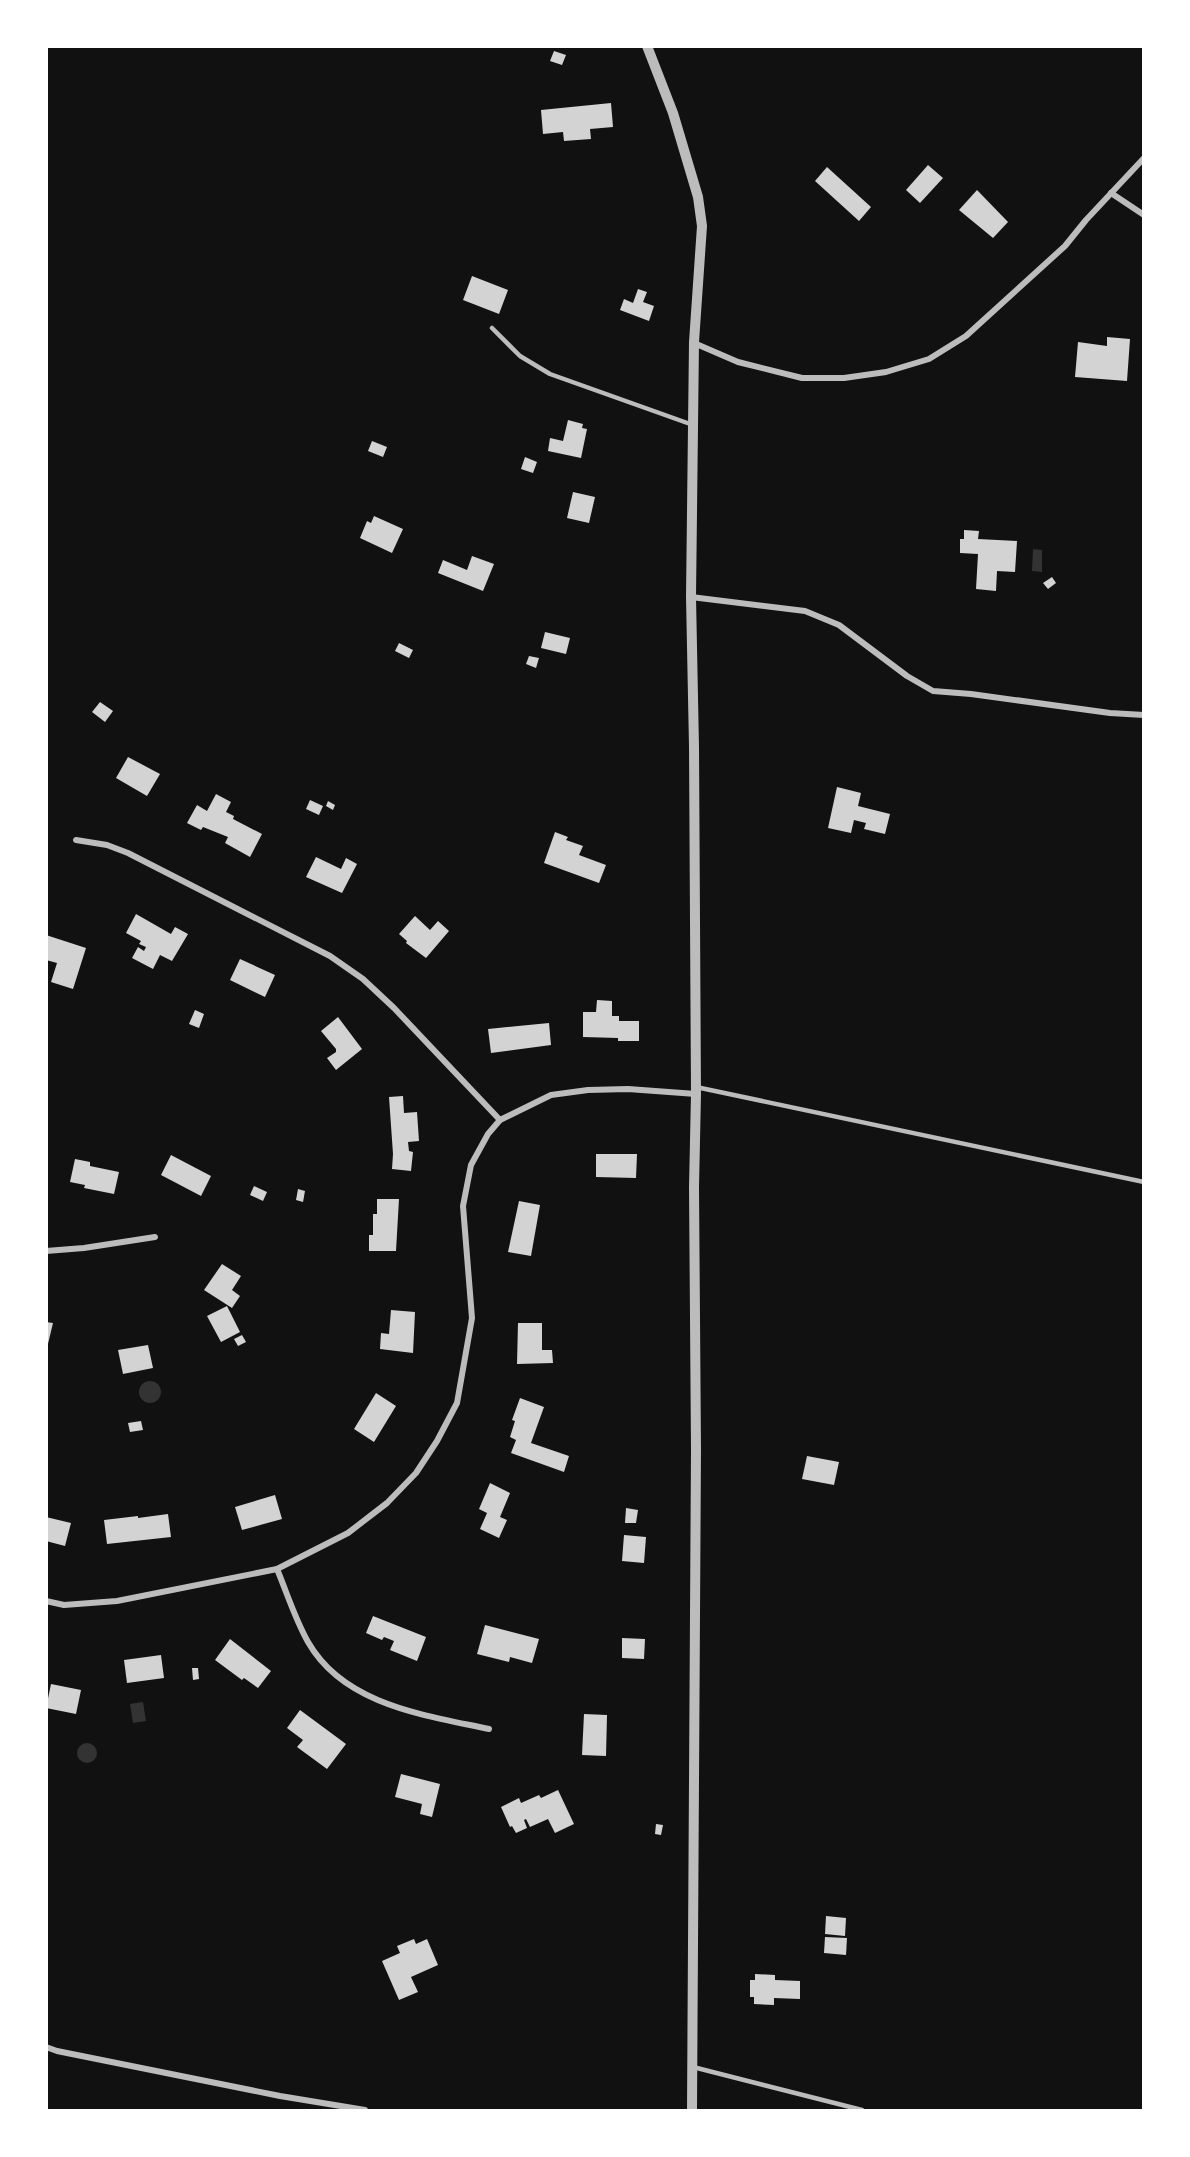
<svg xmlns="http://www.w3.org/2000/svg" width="1190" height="2157" font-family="'Noto Serif',serif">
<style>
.water{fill:#333}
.building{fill:#d3d3d3}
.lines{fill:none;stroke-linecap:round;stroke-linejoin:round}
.service{stroke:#bcbcbc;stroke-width:4.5}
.minor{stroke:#bcbcbc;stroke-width:6}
.tertiary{stroke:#bcbcbc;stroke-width:10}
</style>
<rect width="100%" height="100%" fill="#111"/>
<g class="water">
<path d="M 1033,549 L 1042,550 L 1042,572 L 1032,571 Z"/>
<circle cx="150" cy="1392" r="11"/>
<path d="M 143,1702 L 146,1721 L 133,1723 L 130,1704 Z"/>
<circle cx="87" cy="1753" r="10"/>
</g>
<g class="building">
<path d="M 554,51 L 566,55 L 562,65 L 550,61 Z"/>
<path d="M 611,103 L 613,127 L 590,129 L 591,139 L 564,141 L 563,132 L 543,134 L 541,110 Z"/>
<path d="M 928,165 L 943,178 L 920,203 L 906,190 Z"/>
<path d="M 827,167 L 871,207 L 859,221 L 815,181 Z"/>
<path d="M 977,190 L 1008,222 L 993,238 L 959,210 Z"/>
<path d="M 472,276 L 508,290 L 499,314 L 463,300 Z"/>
<path d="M 638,289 L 647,292 L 643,302 L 654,306 L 649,321 L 620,310 L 624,299 L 633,303 Z"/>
<path d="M 1107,337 L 1130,339 L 1127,381 L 1075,377 L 1078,342 L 1107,346 Z"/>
<path d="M 568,420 L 583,424 L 582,428 L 587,429 L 581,458 L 548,451 L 550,438 L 563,441 Z"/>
<path d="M 372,441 L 387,447 L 383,457 L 368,451 Z"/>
<path d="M 525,457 L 537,462 L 533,473 L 521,469 Z"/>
<path d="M 573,492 L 595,497 L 589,523 L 567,518 Z"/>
<path d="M 374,516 L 403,529 L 392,553 L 360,538 L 367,521 L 371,523 Z"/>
<path d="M 964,530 L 979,531 L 978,539 L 1017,541 L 1015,572 L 997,571 L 996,591 L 976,589 L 978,554 L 960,553 L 960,539 L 964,539 Z"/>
<path d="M 472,556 L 494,564 L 483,591 L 438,573 L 443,560 L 467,570 Z"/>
<path d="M 1052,577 L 1056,583 L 1048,589 L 1043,583 Z"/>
<path d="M 545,632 L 570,638 L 566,654 L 541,648 Z"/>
<path d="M 399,643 L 413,650 L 409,658 L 395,651 Z"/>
<path d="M 529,656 L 539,658 L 536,668 L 526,664 Z"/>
<path d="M 100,702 L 113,711 L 105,722 L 92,712 Z"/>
<path d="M 128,757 L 160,774 L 147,796 L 116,778 Z"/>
<path d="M 837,787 L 861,793 L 858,806 L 890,814 L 885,834 L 864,829 L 866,823 L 854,820 L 851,833 L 828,828 Z"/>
<path d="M 216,794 L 231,802 L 226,812 L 234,816 L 233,819 L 262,834 L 250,857 L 225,843 L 228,837 L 203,827 L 201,830 L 187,823 L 197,805 L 207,811 Z"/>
<path d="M 310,800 L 323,806 L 319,815 L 306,809 Z"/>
<path d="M 328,801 L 335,805 L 333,810 L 326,806 Z"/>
<path d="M 555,832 L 568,837 L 566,840 L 583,846 L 579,855 L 606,865 L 599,883 L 544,863 Z"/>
<path d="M 316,857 L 341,869 L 346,858 L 357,864 L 342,893 L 306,877 Z"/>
<path d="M 136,914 L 171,934 L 175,927 L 188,934 L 172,961 L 160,955 L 153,969 L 132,958 L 138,947 L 144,951 L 146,947 L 139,944 L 141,941 L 126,933 Z"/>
<path d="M 415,916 L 430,930 L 438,921 L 449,931 L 426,958 L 406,943 L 407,941 L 399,934 Z"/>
<path d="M 46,935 L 86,948 L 73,989 L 51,982 L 57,963 L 46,960 Z"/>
<path d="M 240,959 L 275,975 L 265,997 L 230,980 Z"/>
<path d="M 597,1000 L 612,1001 L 612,1016 L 619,1016 L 619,1021 L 639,1021 L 639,1041 L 618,1041 L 618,1038 L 583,1037 L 583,1012 L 596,1012 Z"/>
<path d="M 195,1010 L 204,1014 L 199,1028 L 189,1024 Z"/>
<path d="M 338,1017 L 362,1049 L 336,1070 L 327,1058 L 336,1052 L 336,1049 L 321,1031 Z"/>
<path d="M 549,1023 L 551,1045 L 491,1053 L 488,1029 Z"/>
<path d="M 403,1096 L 404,1113 L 417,1112 L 419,1141 L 408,1142 L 409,1151 L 413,1152 L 411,1171 L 392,1169 L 393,1154 L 389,1097 Z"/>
<path d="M 596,1154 L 637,1154 L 636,1178 L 596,1177 Z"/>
<path d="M 171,1155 L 211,1176 L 201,1196 L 161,1175 Z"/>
<path d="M 75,1159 L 90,1162 L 90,1166 L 119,1172 L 114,1194 L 84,1188 L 85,1185 L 70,1182 Z"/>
<path d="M 254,1186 L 267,1192 L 263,1201 L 250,1195 Z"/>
<path d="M 298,1189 L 305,1191 L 303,1202 L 296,1200 Z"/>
<path d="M 377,1199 L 399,1199 L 396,1251 L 369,1251 L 369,1235 L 373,1235 L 373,1214 L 377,1214 Z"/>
<path d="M 519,1201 L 540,1205 L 531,1256 L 508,1252 Z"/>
<path d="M 222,1264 L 241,1276 L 232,1290 L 240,1296 L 232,1308 L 204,1290 Z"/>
<path d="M 227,1306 L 240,1332 L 221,1342 L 207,1316 Z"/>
<path d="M 391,1310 L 415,1312 L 413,1353 L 380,1349 L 381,1333 L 389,1334 Z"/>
<path d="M 46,1322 L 53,1323 L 47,1348 L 46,1348 Z"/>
<path d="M 518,1323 L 542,1323 L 542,1350 L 552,1350 L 553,1363 L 517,1364 Z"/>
<path d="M 242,1335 L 246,1342 L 238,1346 L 234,1339 Z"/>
<path d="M 148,1345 L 153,1368 L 123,1374 L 118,1350 Z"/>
<path d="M 376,1393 L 396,1406 L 374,1442 L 354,1429 Z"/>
<path d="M 520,1398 L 544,1407 L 531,1443 L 569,1456 L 564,1472 L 511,1453 L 516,1440 L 510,1437 L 515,1421 L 512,1420 Z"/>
<path d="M 141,1421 L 143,1430 L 130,1432 L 128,1423 Z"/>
<path d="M 807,1456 L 839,1462 L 834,1485 L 802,1479 Z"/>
<path d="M 490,1483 L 510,1493 L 500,1517 L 507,1520 L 499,1538 L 480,1529 L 487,1513 L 479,1509 Z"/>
<path d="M 275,1495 L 282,1519 L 242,1530 L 235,1507 Z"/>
<path d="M 626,1508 L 638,1510 L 636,1523 L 625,1523 Z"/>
<path d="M 168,1514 L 171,1537 L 107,1544 L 104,1520 L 138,1516 L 138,1518 Z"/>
<path d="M 46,1517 L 71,1523 L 65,1546 L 46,1541 Z"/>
<path d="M 624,1535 L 646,1537 L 644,1563 L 622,1561 Z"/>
<path d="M 373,1616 L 426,1637 L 417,1661 L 390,1650 L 394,1641 L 384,1637 L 382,1640 L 366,1633 Z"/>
<path d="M 485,1625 L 539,1639 L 532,1663 L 510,1657 L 509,1662 L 477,1654 Z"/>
<path d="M 622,1638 L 645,1639 L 644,1659 L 622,1658 Z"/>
<path d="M 230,1639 L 271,1671 L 258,1688 L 244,1678 L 242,1680 L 215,1660 Z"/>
<path d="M 161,1655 L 164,1678 L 127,1683 L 124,1660 Z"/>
<path d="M 192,1668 L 198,1668 L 199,1679 L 193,1680 Z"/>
<path d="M 51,1684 L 81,1690 L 76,1714 L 46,1708 Z"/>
<path d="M 300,1710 L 346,1744 L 327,1769 L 297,1747 L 303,1740 L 287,1728 Z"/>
<path d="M 584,1714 L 607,1715 L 606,1756 L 582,1755 Z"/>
<path d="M 401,1774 L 440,1784 L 432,1817 L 420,1814 L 422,1804 L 395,1797 Z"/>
<path d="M 558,1790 L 574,1824 L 555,1833 L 548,1819 L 530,1827 L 526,1819 L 524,1820 L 527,1828 L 516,1833 L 512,1826 L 510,1827 L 501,1807 L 519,1798 L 521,1803 L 539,1795 L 541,1798 Z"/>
<path d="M 656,1824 L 663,1825 L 661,1835 L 655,1834 Z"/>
<path d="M 826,1916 L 846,1918 L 845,1936 L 825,1934 Z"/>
<path d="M 825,1937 L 847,1938 L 846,1955 L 824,1953 Z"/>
<path d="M 414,1939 L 416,1944 L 427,1939 L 438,1965 L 411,1977 L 418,1992 L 399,2000 L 382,1961 L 400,1953 L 397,1946 Z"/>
<path d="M 755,1974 L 775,1975 L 775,1980 L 800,1981 L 800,1999 L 774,1998 L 774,2005 L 754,2004 L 754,1997 L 750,1997 L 750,1980 L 755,1980 Z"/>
</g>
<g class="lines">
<g class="service">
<path d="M 492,328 L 520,356 L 550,374 L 693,425"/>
<path d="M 696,1087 L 1144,1182"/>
<path d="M 693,2067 L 862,2110"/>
</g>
<g class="minor">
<path d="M 1111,193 L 1144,215"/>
<path d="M 694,343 L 738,362 L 802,378 L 844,378 L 886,372 L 929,359 L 966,336 L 1065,246 L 1086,220 L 1144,158"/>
<path d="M 691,597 L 805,611 L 839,625 L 907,676 L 933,691 L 971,694 L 1110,713 L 1144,715"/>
<path d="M 76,840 L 107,845 L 128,853 L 330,956 L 363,979 L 394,1008 L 500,1120"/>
<path d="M 46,1251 L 84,1248 L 155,1237"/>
<path d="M 277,1569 C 287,1593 295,1619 308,1642 C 344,1705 424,1715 489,1729"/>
<path d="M 46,1601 L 64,1605 L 117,1601 L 277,1569 L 348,1533 L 387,1503 L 416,1473 L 437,1441 L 457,1403 L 472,1318 L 463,1206 L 471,1165 L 488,1134 L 500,1120 L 551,1095 L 588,1090 L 628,1089 L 696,1094"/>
<path d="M 46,2047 L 57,2051 L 280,2096 L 365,2110"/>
</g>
<path class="tertiary" d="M 647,46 L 673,113 L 698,197 L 702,226 L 694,342 L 691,597 L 694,747 L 696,1094 L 694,1187 L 696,1449 L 692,2110"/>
</g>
<rect width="1190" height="2157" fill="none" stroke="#ffffff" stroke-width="96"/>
</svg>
